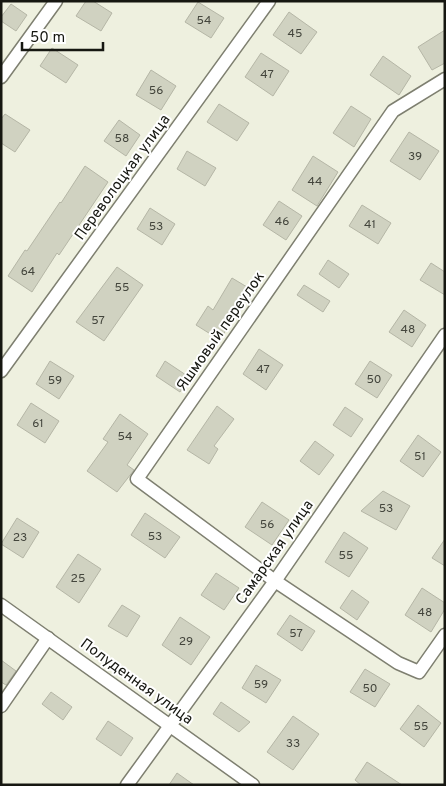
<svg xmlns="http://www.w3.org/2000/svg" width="446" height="786" font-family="Overpass,sans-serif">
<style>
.building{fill:#d0d2c1;stroke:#b5b6a6}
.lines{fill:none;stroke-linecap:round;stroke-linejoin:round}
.minor-casing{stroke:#7e7f70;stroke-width:15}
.minor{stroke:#fff;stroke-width:12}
.labels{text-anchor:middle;stroke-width:4;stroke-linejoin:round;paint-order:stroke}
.number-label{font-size:12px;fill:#44463d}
.street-label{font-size:15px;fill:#161711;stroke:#fff}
</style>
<rect width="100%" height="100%" fill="#eef0df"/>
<g class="building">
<path d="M 86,1 L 93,1 L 112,13 L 101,31 L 76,16 Z"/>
<path d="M 198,2 L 224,18 L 211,38 L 185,22 Z"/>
<path d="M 11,4 L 27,15 L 16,31 L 1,21 L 1,17 Z"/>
<path d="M 289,12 L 317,32 L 301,54 L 273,35 Z"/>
<path d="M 445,30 L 445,63 L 432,70 L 418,47 Z"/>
<path d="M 52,48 L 78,65 L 66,83 L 40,66 Z"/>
<path d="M 261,53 L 289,71 L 273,96 L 245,77 Z"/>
<path d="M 383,56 L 411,76 L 399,95 L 370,75 Z"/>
<path d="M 151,70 L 176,86 L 161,110 L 136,95 Z"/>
<path d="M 219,104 L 249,123 L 237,141 L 207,122 Z"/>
<path d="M 351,106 L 371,119 L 354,147 L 333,133 Z"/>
<path d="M 5,114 L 30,130 L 15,152 L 1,143 L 1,119 Z"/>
<path d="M 119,120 L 140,135 L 126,156 L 104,141 Z"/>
<path d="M 409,132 L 439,151 L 420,180 L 390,161 Z"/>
<path d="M 187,151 L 216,168 L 205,186 L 177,169 Z"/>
<path d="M 313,156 L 338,172 L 317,206 L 292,190 Z"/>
<path d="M 85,166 L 108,182 L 59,255 L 57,253 L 32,292 L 8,276 L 25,250 L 27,251 L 60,202 L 61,203 Z"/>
<path d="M 279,201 L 302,216 L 286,240 L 263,225 Z"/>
<path d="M 362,205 L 391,223 L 378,244 L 349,226 Z"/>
<path d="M 150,208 L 175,224 L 162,245 L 137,229 Z"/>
<path d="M 328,260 L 349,274 L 339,288 L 319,274 Z"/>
<path d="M 431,263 L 445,272 L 445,295 L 420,280 Z"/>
<path d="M 117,267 L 143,285 L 104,341 L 76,322 Z"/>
<path d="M 232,278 L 252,290 L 239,313 L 237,312 L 220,340 L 196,325 L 208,306 L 213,310 Z"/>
<path d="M 304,285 L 330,301 L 323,312 L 297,295 Z"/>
<path d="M 404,310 L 426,325 L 412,347 L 389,332 Z"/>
<path d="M 259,349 L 283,365 L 266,390 L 243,374 Z"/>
<path d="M 50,361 L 74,376 L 59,399 L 36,384 Z"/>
<path d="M 165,361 L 189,377 L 180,392 L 156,376 Z"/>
<path d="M 370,361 L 392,375 L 377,398 L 355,384 Z"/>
<path d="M 31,403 L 59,421 L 45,443 L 17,425 Z"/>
<path d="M 217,406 L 234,419 L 214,446 L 218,449 L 209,464 L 187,450 Z"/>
<path d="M 345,407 L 363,419 L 351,437 L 333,425 Z"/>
<path d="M 120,414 L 148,434 L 127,465 L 134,470 L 117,492 L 87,471 L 108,442 L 103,439 Z"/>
<path d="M 418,435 L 441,452 L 423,477 L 400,461 Z"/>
<path d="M 315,441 L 334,455 L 319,475 L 300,461 Z"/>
<path d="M 383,491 L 410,506 L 396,530 L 361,511 Z"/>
<path d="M 262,502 L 289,520 L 272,545 L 245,527 Z"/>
<path d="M 145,513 L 180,537 L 165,558 L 131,535 Z"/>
<path d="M 17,518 L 39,532 L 23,558 L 1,544 Z"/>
<path d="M 344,532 L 368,548 L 349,577 L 325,562 Z"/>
<path d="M 445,539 L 445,566 L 432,558 Z"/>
<path d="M 78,554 L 101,569 L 79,603 L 56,587 Z"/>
<path d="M 216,573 L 239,588 L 224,610 L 201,595 Z"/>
<path d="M 422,588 L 445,603 L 445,609 L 431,632 L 405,615 Z"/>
<path d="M 352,590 L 369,602 L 357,620 L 340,608 Z"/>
<path d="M 122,605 L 140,616 L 127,637 L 108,626 Z"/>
<path d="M 290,615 L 315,631 L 302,651 L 277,634 Z"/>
<path d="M 180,617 L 210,637 L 191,665 L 162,645 Z"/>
<path d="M 1,660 L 16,671 L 6,685 L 1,682 Z"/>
<path d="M 256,665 L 281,680 L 266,703 L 242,688 Z"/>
<path d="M 365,669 L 390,684 L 375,707 L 350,692 Z"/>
<path d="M 51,692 L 72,707 L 63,720 L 42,704 Z"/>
<path d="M 221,702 L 250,722 L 239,732 L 213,714 Z"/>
<path d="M 418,705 L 441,723 L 424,747 L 400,729 Z"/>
<path d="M 293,716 L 319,734 L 293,770 L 267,752 Z"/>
<path d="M 108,721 L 133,738 L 121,756 L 96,739 Z"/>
<path d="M 367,762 L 402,785 L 361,785 L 355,780 Z"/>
<path d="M 177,773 L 194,785 L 169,785 Z"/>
</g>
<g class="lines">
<g class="minor-casing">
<g id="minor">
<path d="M 1,77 L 56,1"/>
<path d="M 445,79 L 393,111 L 137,479 L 275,581 L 398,663 L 419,672 L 445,635"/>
<path d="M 1,371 L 269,1"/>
<path d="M 1,605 L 253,785"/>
<path d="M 1,706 L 48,638"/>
<path d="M 127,785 L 275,581 L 445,335"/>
</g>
</g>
<use href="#minor" class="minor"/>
</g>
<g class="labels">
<g class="number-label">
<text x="204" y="24">54</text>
<text x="295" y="37">45</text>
<text x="267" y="78">47</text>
<text x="156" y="94">56</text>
<text x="122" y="142">58</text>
<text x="415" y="160">39</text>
<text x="315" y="185">44</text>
<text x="282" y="225">46</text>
<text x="370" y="228">41</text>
<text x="156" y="230">53</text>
<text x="28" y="275">64</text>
<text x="122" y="291">55</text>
<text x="98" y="324">57</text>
<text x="408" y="333">48</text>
<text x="263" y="373">47</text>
<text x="374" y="383">50</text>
<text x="55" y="384">59</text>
<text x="38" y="427">61</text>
<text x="125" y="440">54</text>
<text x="420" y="460">51</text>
<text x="386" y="512">53</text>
<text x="267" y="528">56</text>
<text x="155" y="540">53</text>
<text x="20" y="541">23</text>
<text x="346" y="559">55</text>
<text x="78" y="582">25</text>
<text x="425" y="616">48</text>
<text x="296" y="637">57</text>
<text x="186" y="645">29</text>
<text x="261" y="688">59</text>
<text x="370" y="692">50</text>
<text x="421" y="730">55</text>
<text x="293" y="747">33</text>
</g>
<g class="street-label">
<text transform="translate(122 177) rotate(-54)" y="5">Переволоцкая улица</text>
<text transform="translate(220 331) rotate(-55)" y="5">Яшмовый переулок</text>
<text transform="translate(274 552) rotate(-55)" y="5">Самарская улица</text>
<text transform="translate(137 681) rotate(36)" y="5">Полуденная улица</text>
</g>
</g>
<rect width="446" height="786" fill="none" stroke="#161711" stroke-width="5"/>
<path d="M22 42v8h81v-8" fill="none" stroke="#161711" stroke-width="2.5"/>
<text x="30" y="42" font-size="15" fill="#161711" stroke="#ffffff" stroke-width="4" paint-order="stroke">50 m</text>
</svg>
